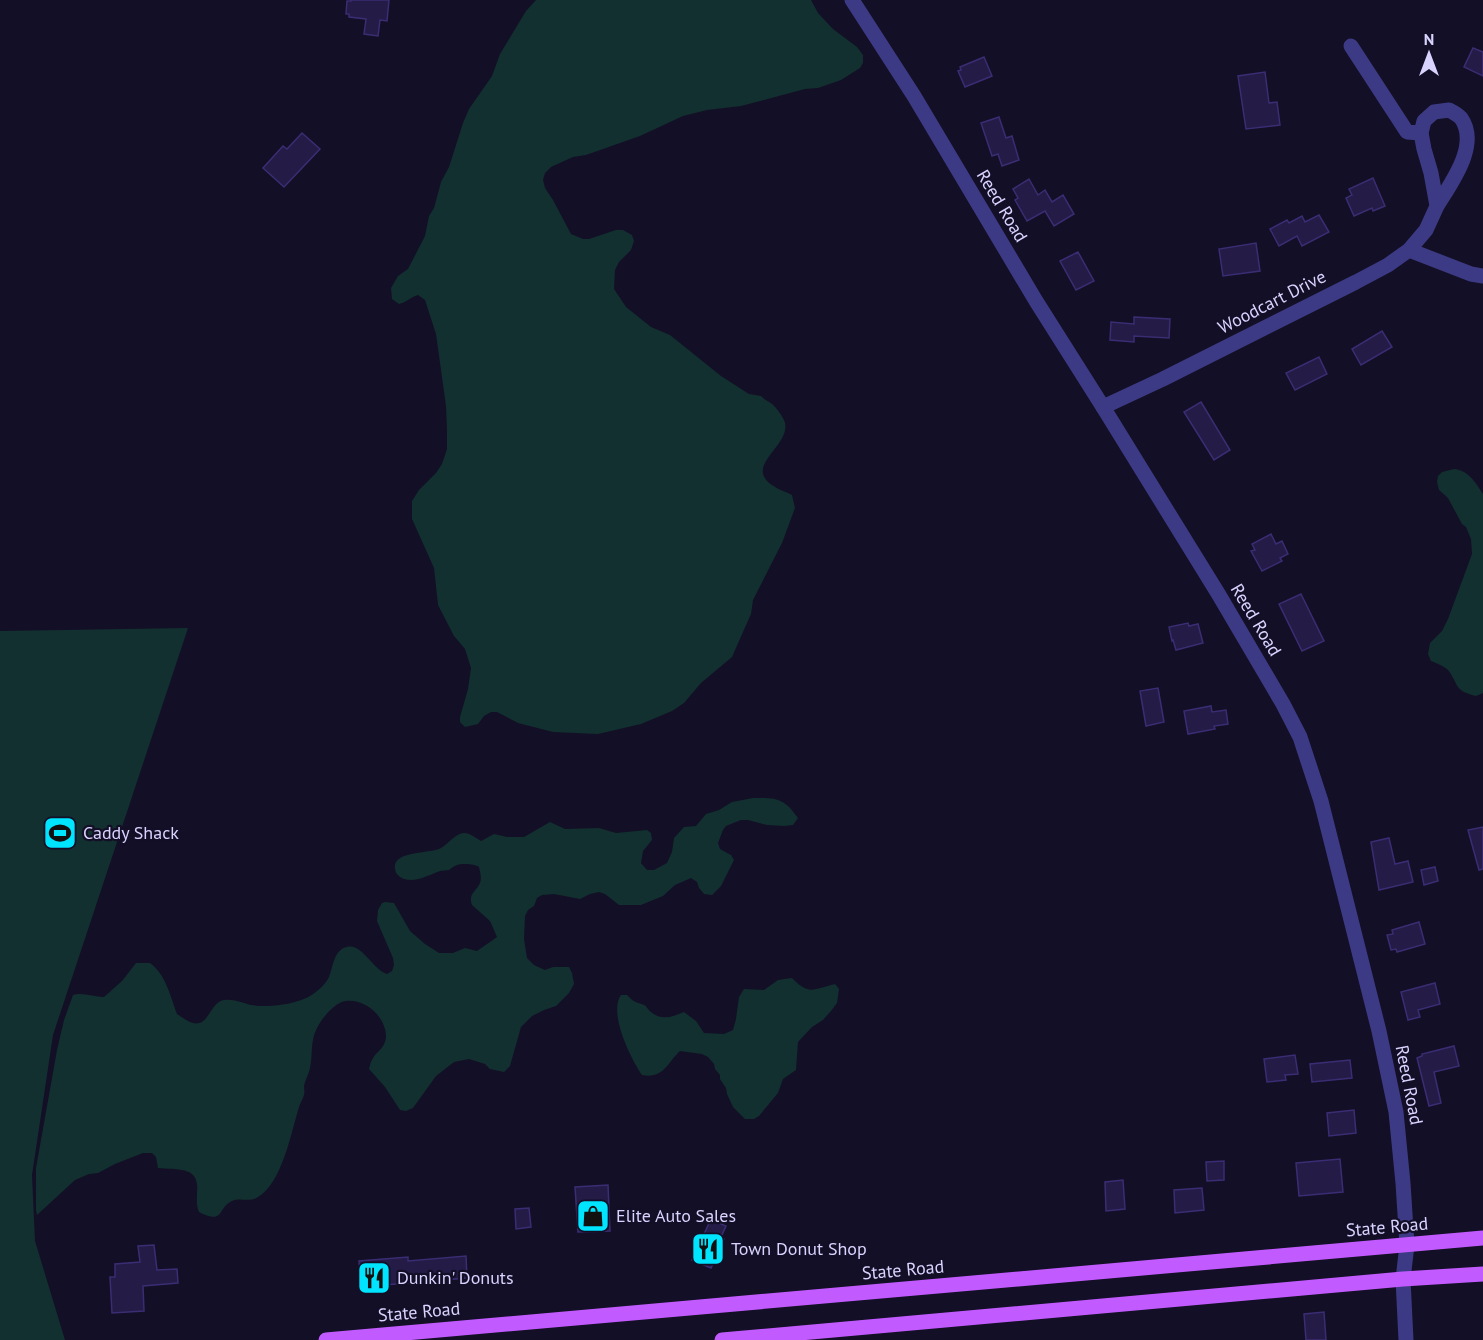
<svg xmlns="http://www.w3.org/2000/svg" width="1483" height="1340" font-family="'PT Sans',sans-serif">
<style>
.green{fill:#12302f}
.building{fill:#241b47;stroke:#3b2d73;stroke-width:1.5}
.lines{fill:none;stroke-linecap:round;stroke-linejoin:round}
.minor{stroke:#3d3a85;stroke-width:15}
.major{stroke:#c25bff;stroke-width:15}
.labels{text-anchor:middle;stroke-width:4.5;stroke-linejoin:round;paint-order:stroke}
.street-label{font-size:18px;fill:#d9d4ff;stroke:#130f26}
.poi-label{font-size:18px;fill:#d9d4ff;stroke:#130f26;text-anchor:start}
</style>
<rect width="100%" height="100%" fill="#130f26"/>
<g class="green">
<path d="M 536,0 L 811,0 L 818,13 L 833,29 L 857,47 L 863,55 L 863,63 L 860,68 L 841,80 L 818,88 L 805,89 L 741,106 L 707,110 L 683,116 L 640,136 L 586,155 L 573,157 L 551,167 L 545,173 L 543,180 L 545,188 L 553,200 L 571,234 L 583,239 L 589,239 L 616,230 L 623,230 L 632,235 L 634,241 L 631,250 L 619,262 L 615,270 L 614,289 L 626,307 L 651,327 L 670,335 L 721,376 L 749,394 L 761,396 C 766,401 767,400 772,404 C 776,407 784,418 785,423 C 790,444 750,463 767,481 C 774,488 784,491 792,495 L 795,508 L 782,543 L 753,600 L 751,614 L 732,657 L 701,683 L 684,703 L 672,711 L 641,724 L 598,734 L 553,732 L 518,723 L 497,712 L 491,712 L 484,716 L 478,724 L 465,727 L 460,722 L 460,717 L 468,689 L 471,668 L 465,649 L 454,636 L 438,605 L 434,568 L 412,519 L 412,501 L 419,490 L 436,473 L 442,464 L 447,449 L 447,430 L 446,406 L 436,334 L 425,300 L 418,295 C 410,297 408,302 399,304 L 392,299 L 391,288 L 398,276 L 408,269 L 425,236 L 429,216 L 434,208 L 441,182 L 449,167 L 463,123 L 469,109 L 492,76 L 500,54 L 526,11 Z"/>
<path d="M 1454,469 C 1468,470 1476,483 1483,494 L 1483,693 L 1476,696 C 1453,690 1460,686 1448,670 C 1444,666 1436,663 1431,661 L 1428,654 L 1430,643 L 1442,631 L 1448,619 L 1472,554 L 1471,539 L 1466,527 L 1462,524 L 1448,498 L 1439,490 L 1437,482 L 1438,476 L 1442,472 Z"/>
<path d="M 188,628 L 53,1035 L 32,1175 L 35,1241 L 65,1340 L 0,1340 L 0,631 Z"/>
<path d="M 753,798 C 777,798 784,798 798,818 L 793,825 L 784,826 L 767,825 L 748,820 L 741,820 L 726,826 L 723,830 L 718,843 L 720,849 L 731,855 L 734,860 L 721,886 L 712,895 L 704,894 L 699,888 L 697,882 L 691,878 L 675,885 L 663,896 L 641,905 L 619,905 L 605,894 L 599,892 L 590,894 L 580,899 L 554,894 L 542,895 L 537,898 L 534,906 L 528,910 L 525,916 L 524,939 L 527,958 L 534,965 L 545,970 L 553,967 L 569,967 L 572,973 L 574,984 L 569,993 L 556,1006 L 544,1010 L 532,1016 L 521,1027 L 510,1066 L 504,1072 L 490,1069 L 485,1064 L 469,1059 L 454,1062 L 436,1076 L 413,1108 L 406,1111 L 400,1110 L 385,1087 L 369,1069 C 370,1066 370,1063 372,1060 C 376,1051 385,1049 386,1037 C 386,1017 366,999 346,1001 C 335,1002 322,1018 317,1028 C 310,1041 313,1054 310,1068 C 309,1074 305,1080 304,1086 C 304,1089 305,1092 304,1095 C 303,1099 300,1103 299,1107 C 291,1133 282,1183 258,1197 C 249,1203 241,1197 232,1201 C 217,1208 225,1225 199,1212 C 196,1205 197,1200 197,1192 C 200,1166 178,1170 158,1168 L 156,1157 L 152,1153 L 143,1153 L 115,1164 L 98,1173 L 89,1174 L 75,1180 L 37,1215 L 36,1210 L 36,1168 L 57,1050 L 64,1020 L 73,995 C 82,992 94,997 104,997 L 122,981 L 136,963 L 150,963 C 166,975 170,995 177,1014 C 182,1017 188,1022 193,1023 C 209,1027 210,1002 224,1000 C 235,999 242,1003 251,1005 C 271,1008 303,1004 317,991 C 322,987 326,983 329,977 C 333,967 334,949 347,947 C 362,943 373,970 387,974 L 392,971 L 394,965 L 393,958 L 377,921 L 378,910 L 382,903 L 385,902 L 394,903 L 410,931 L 425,944 L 439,953 L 453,953 L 465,948 L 477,951 L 497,937 L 490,921 L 472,905 C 468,893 476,892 480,883 C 482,878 480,872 479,867 C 475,864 463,863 457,865 C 456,865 450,869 449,870 C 447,870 442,871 440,871 C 428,875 413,885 400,877 C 397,874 396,874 395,869 C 392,850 431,854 441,848 C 448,844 456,833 464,833 C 470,833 476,838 481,841 L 494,834 L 507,837 L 524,837 L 550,822 L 565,829 L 599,828 L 616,833 L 647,830 L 651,833 L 652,840 L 643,851 L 641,863 L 647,870 L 654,870 L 667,863 L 672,852 L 674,838 L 684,827 L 696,826 L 706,814 L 719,810 L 732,802 Z"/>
<path d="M 792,978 C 809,996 814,989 835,984 L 839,989 L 837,1003 L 831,1011 L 823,1020 L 812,1027 L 798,1042 L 796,1070 L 783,1079 L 778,1093 L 759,1116 L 754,1119 L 745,1119 L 733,1107 L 727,1094 L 726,1088 L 720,1079 L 720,1075 L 715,1069 L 714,1064 L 708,1057 L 702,1054 L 680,1051 C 667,1063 664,1079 642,1075 C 631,1059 608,1013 621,995 L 627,995 C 635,1003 634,1001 644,1005 C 647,1006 648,1010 651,1012 C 662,1021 672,1017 684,1012 L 696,1021 L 704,1033 L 724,1034 L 733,1030 L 736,1019 L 739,997 L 744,989 L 764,990 L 778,980 Z"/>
</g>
<g class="building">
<path d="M 351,0 L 389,0 L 387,21 L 380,20 L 378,36 L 364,34 L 366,19 L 349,17 L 349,14 L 346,14 L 347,1 L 351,1 Z"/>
<path d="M 1473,48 L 1483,52 L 1483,76 L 1464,67 Z"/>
<path d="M 984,57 L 992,76 L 965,87 L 958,71 L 961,70 L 960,67 Z"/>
<path d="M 1265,72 L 1269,103 L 1277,102 L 1280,125 L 1246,129 L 1238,76 Z"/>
<path d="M 999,117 L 1006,138 L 1012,136 L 1019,160 L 1002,166 L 998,154 L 992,156 L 981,123 Z"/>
<path d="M 302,133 L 320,149 L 284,187 L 263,168 L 283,146 L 287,149 Z"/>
<path d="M 1373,178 L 1385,206 L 1373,211 L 1372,208 L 1354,216 L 1346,198 L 1352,195 L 1349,189 Z"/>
<path d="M 1029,179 L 1038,195 L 1045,190 L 1052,202 L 1063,195 L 1074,214 L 1054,226 L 1045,211 L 1027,221 L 1015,200 L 1018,198 L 1013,189 Z"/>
<path d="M 1319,215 L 1329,232 L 1302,246 L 1297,236 L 1279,246 L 1270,229 L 1287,220 L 1289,223 L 1302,216 L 1305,222 Z"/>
<path d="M 1256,243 L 1260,271 L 1223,276 L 1219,249 Z"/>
<path d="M 1078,252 L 1094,281 L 1076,290 L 1060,261 Z"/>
<path d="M 1134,317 L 1170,319 L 1169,338 L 1134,336 L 1134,342 L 1110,340 L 1111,322 L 1134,324 Z"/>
<path d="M 1382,331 L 1392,347 L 1361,365 L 1352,349 Z"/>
<path d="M 1319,357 L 1327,374 L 1295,390 L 1286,373 Z"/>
<path d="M 1201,402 L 1230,450 L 1214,460 L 1184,412 Z"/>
<path d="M 1271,534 L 1276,544 L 1282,541 L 1288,554 L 1280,558 L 1282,561 L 1262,571 L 1251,551 L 1255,550 L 1252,544 Z"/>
<path d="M 1301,594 L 1324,641 L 1302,651 L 1279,604 Z"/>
<path d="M 1188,623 L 1189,626 L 1198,624 L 1203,643 L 1176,650 L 1173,640 L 1172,641 L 1169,627 Z"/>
<path d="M 1158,688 L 1164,722 L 1146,726 L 1140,691 Z"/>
<path d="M 1211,706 L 1212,712 L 1226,710 L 1228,724 L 1214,726 L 1215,729 L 1188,734 L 1184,711 Z"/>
<path d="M 1483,827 L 1483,869 L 1479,870 L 1468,830 Z"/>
<path d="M 1389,838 L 1395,864 L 1408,861 L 1413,882 L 1379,890 L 1371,842 Z"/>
<path d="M 1435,867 L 1438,881 L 1424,885 L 1421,870 Z"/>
<path d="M 1419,922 L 1425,944 L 1397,952 L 1396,949 L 1391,950 L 1387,935 L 1393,934 L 1392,930 Z"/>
<path d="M 1435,983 L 1440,1004 L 1418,1010 L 1420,1017 L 1408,1020 L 1401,992 Z"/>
<path d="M 1454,1046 L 1459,1066 L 1434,1072 L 1441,1103 L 1429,1106 L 1417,1058 L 1422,1056 L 1422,1054 Z"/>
<path d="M 1295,1055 L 1298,1074 L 1285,1075 L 1286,1080 L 1267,1082 L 1264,1059 Z"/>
<path d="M 1350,1060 L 1352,1078 L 1312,1082 L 1310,1064 Z"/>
<path d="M 1354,1110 L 1356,1133 L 1329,1136 L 1327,1113 Z"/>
<path d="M 1340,1159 L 1343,1192 L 1299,1196 L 1296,1163 Z"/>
<path d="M 1224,1161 L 1224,1180 L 1207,1181 L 1206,1162 Z"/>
<path d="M 1123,1180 L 1125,1209 L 1106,1211 L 1105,1182 Z"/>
<path d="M 608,1185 L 610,1231 L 578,1232 L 575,1187 Z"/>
<path d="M 1202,1188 L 1204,1210 L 1175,1213 L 1174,1190 Z"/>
<path d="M 529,1208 L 531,1227 L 516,1229 L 515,1209 Z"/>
<path d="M 711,1219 L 726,1226 L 721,1237 L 724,1239 L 711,1268 L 692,1260 Z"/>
<path d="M 154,1245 L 157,1270 L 177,1269 L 178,1283 L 143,1286 L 144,1311 L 112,1313 L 110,1277 L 115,1277 L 115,1264 L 140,1262 L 138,1246 Z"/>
<path d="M 466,1256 L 467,1278 L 361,1287 L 359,1261 L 408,1257 L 408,1261 Z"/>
<path d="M 1324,1312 L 1326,1340 L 1306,1340 L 1304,1314 Z"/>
</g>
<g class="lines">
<g class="minor">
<path d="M 852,0 L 914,96 L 1036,301 L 1103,407 L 1219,595 L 1283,704 L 1300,737 L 1321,801 L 1379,1031 L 1396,1112 L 1403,1183 L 1407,1245 L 1403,1279 L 1406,1340"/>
<path d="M 1351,46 L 1407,132 L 1421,133"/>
<path d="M 1409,250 L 1471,274 L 1483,276"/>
<path d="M 1103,407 L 1163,379 L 1356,282 L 1388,265 L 1409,250 L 1426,230 L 1437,206 L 1431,173 L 1424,149 L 1421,133 L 1424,121 L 1434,112 L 1449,110 C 1453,112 1458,115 1461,118 C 1480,145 1451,183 1437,206"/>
</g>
<g class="major">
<path d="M 326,1340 L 1483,1238"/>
<path d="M 722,1340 L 1403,1279 L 1483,1274"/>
</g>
</g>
<defs>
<g id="stadium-square" transform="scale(1.725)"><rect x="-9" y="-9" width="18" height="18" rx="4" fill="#00e5ff" stroke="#130f26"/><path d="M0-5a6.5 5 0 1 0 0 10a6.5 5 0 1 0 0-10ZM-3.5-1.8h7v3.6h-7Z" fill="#111"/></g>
<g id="shop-square" transform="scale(1.725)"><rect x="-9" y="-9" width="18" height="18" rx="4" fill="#00e5ff" stroke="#130f26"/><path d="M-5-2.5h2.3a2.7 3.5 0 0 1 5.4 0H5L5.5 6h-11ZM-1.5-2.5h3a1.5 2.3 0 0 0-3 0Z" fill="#111"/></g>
<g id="restaurant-square" transform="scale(1.725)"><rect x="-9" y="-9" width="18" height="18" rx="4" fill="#00e5ff" stroke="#130f26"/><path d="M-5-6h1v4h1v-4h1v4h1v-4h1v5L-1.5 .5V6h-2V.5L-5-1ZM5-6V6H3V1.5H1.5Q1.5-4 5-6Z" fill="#111"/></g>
</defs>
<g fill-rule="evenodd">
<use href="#stadium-square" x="60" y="833"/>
<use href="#shop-square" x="593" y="1216"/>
<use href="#restaurant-square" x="708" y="1249"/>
<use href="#restaurant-square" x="374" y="1278"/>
</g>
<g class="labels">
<g class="street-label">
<text transform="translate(1002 206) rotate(59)" y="6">Reed Road</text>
<text transform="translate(1272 302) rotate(-27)" y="6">Woodcart Drive</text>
<text transform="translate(1256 620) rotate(59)" y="6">Reed Road</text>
<text transform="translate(1409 1085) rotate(79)" y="6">Reed Road</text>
<text transform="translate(1387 1227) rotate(-5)" y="6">State Road</text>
<text transform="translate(903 1270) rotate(-5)" y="6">State Road</text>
<text transform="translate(419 1312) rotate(-5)" y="6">State Road</text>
</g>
<g class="poi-label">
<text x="83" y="839">Caddy Shack</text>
<text x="616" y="1222">Elite Auto Sales</text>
<text x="731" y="1255">Town Donut Shop</text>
<text x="397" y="1284">Dunkin' Donuts</text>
</g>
</g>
<g transform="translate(1429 54)" stroke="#130f26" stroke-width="4.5" paint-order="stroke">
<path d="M0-4.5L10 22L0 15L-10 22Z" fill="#d9d4ff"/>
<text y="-9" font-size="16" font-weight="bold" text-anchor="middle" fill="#d9d4ff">N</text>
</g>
</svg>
